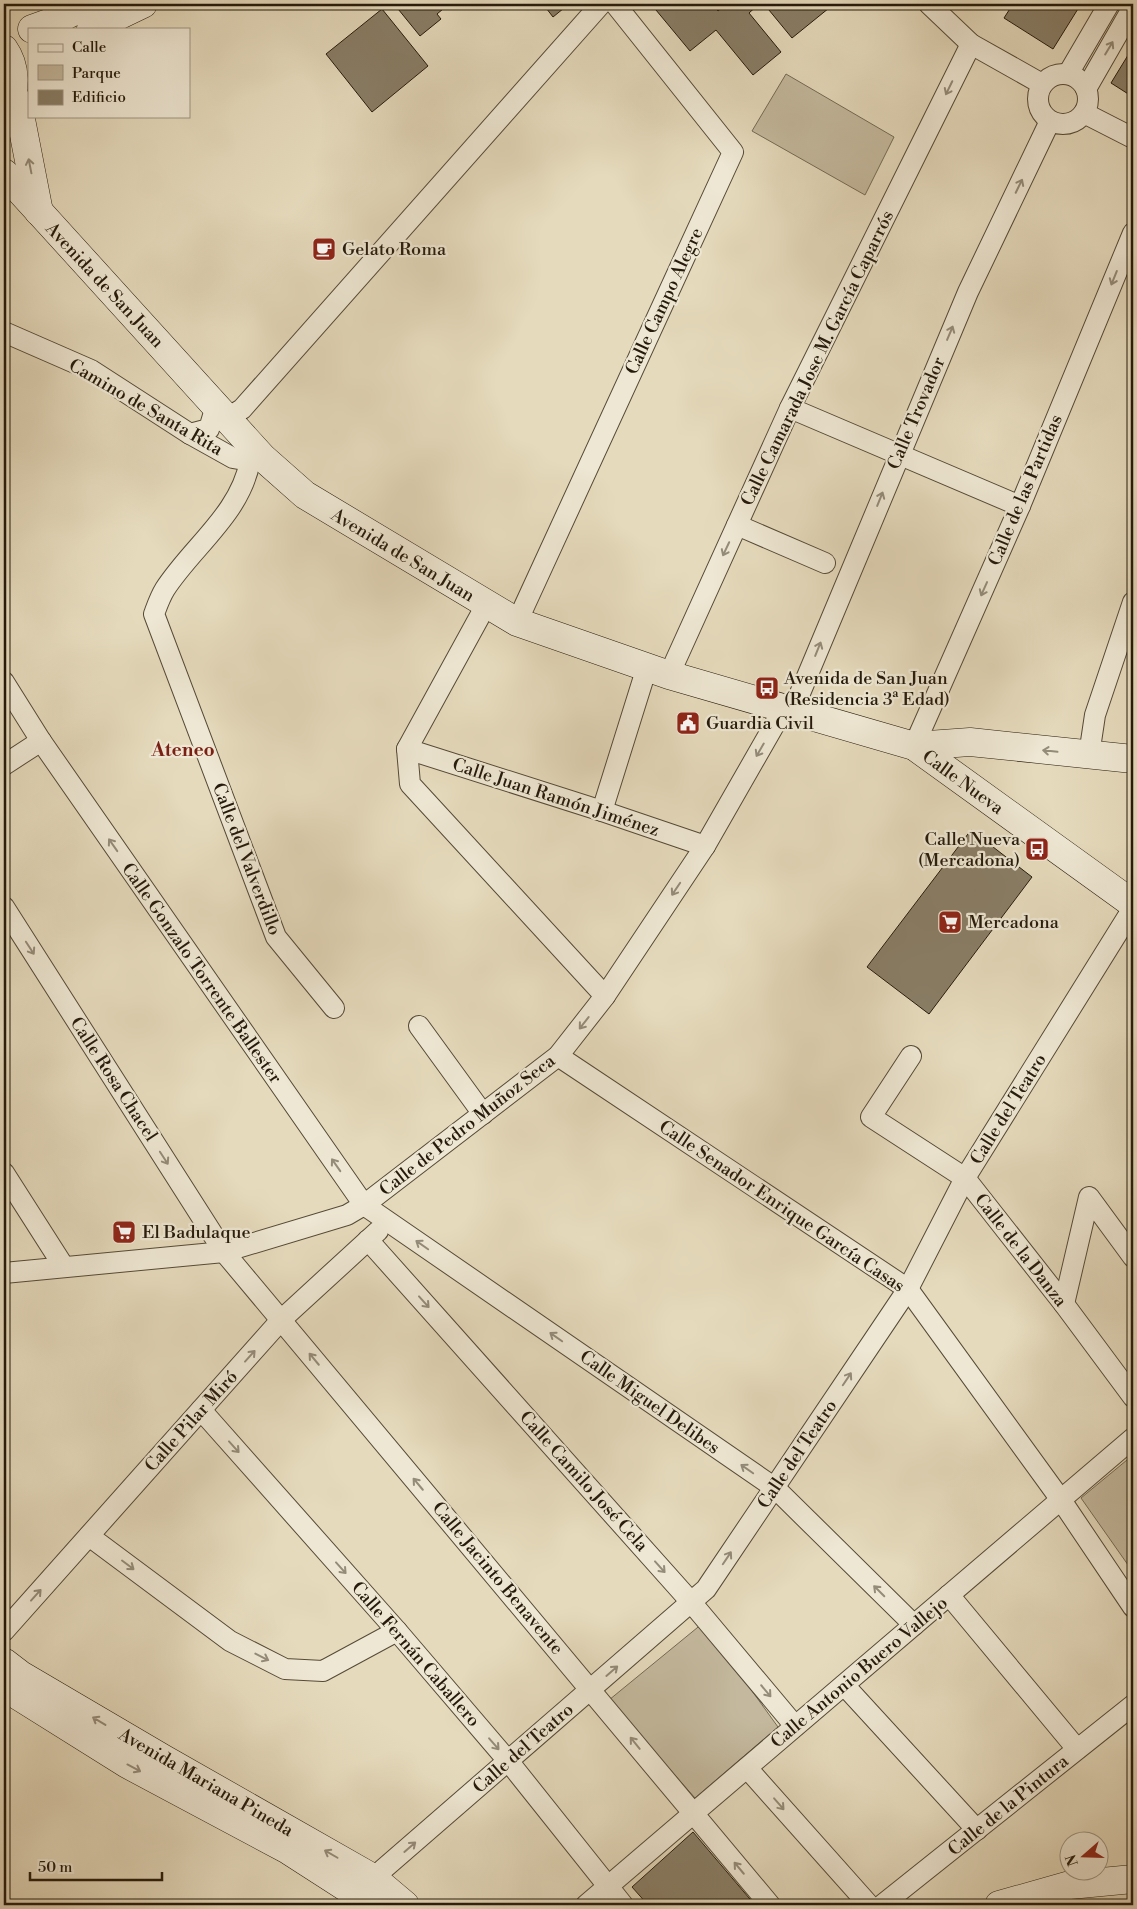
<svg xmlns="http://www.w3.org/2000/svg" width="1137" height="1909" font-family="'Libre Bodoni',serif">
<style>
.green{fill:#c4b99e;stroke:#746a54}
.building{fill:#897e67;stroke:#251a0b}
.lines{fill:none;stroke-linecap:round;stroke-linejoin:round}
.street-casing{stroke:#554a37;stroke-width:22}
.secondary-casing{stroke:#251a0b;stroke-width:29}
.street{stroke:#eee7d3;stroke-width:20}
.secondary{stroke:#eee7d3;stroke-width:28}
.oneway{stroke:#948b79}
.labels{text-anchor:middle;stroke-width:4.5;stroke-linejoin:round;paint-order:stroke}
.poi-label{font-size:18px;fill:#251a0b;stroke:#eee7d3;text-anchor:start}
.street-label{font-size:18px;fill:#251a0b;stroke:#eee7d3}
.neighbourhood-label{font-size:19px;font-weight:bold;fill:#7a1f14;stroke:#eee7d3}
</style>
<rect width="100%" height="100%" fill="#e5dabc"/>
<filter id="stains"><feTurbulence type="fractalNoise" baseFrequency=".004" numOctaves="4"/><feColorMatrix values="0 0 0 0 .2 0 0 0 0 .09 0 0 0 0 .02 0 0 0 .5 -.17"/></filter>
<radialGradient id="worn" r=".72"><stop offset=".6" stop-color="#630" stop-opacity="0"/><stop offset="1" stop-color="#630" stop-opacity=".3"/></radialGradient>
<g class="green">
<path d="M 786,74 L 894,137 L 865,195 L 752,131 Z"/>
<path d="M 1133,1455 L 1133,1572 L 1081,1498 Z"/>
<path d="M 703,1623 L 778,1727 L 695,1798 L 609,1700 Z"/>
</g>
<g class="building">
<path d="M 394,4 L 449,4 L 437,14 L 441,19 L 420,36 Z"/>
<path d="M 543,4 L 569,4 L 553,17 Z"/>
<path d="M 651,4 L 712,4 L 718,11 L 726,4 L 759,4 L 749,13 L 781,52 L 753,75 L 716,30 L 690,51 Z"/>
<path d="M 764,4 L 834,4 L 792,38 Z"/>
<path d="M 1013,4 L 1081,4 L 1053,49 L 1004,18 Z"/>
<path d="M 382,9 L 428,66 L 372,112 L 326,54 Z"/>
<path d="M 1133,47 L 1133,97 L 1111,83 Z"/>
<path d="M 971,830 L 1032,877 L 929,1014 L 867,967 Z"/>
<path d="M 693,1832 L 755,1905 L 648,1905 L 632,1887 Z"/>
</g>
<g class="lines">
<g class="street-casing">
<g id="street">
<path d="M 929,4 L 971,44 L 1042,84"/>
<circle cx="1063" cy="99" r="25"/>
<path d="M 1068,74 L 1109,4"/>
<path d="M 1086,89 L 1133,7"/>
<path d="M 1084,113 L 1133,138"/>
<path d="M 4,332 L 91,370 L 190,434 L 233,458 L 250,461 L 262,457"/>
<path d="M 790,408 L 1020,506"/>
<path d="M 227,418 L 242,409 L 601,4"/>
<path d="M 190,434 L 209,429 L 216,406"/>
<path d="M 250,461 C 240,514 193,546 165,589 C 160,597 157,606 154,614 L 276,937 L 334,1008"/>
<path d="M 737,525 L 825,563"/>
<path d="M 486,605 L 407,749 L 410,784 L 605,996"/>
<path d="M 517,622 L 733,152 L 615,4"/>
<path d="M 669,675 L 790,408 L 971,44"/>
<path d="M 4,682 L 41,741 L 364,1205 L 775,1488 L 914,1625"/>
<path d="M 793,710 L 968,292 L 1050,121"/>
<path d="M 914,746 L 1020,506 L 1133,233"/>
<path d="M 407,749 L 602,811 L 705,846"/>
<path d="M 1089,755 L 1095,715 L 1133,602"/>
<path d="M 4,765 L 41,741"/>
<path d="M 602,811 L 647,667"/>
<path d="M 4,907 L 224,1252 L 770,1905"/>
<path d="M 419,1026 L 483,1114"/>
<path d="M 558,1056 L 908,1289 L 1061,1500 L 1133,1607"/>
<path d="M 911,1056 L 871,1117 L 965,1178 L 1064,1304 L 1133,1397"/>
<path d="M 4,1173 L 64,1267"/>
<path d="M 368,1240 L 691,1602 L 795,1726"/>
<path d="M 4,1273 L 224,1252 L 347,1215 L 364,1205 L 558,1056 L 605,996 L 705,846 L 784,708"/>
<path d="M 1064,1304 L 1089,1197 L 1133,1257"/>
<path d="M 201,1410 L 397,1631 L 509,1762 L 623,1905"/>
<path d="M 89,1536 L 230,1641 L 285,1669 L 323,1671 L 397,1631"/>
<path d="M 949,1595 L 1077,1749"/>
<path d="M 4,1631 L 281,1320 L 378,1231"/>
<path d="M 844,1685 L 977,1830"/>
<path d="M 747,1768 L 869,1905"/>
<path d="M 347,1905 L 361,1897 L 373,1878 L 706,1589 L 908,1289 L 965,1178 L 1133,908"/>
<path d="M 586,1905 L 1133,1438"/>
<path d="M 882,1905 L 1133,1705"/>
</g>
</g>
<g class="secondary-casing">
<g id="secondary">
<path d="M 32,29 L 57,20 L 88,4"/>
<path d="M 91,29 L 143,4"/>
<path d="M 4,49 C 16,66 17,90 6,109"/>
<path d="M 13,93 L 18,104 L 39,212"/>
<path d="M 4,173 L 262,457 L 305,495 L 517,622 L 669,675 L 914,746 L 1133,904"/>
<path d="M 914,746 L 970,742 L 1133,759"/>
<path d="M 4,1662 L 21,1675 L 164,1759 L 373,1878 L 405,1905"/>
<path d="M 4,1687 L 127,1764 L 288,1850 L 361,1897 L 370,1905"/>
<path d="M 999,1905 L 1070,1885 L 1133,1879"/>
</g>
</g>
<use href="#street" class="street"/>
<use href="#secondary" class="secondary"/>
</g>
<defs><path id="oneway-shaft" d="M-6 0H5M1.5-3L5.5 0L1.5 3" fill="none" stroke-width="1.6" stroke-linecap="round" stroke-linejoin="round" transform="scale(1.25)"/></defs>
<g class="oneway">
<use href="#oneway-shaft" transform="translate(1109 48) rotate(-59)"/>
<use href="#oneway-shaft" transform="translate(949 88) rotate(116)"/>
<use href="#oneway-shaft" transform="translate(30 166) rotate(-101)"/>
<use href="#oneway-shaft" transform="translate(1019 186) rotate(-64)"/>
<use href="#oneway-shaft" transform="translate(1114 278) rotate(112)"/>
<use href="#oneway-shaft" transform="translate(950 333) rotate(-67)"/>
<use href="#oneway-shaft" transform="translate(880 499) rotate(-68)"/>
<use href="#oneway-shaft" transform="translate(726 549) rotate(115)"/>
<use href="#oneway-shaft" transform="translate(984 589) rotate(114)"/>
<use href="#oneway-shaft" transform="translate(818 649) rotate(-68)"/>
<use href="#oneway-shaft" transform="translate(760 750) rotate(120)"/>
<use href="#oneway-shaft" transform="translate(1050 751) rotate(-174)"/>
<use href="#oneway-shaft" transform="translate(113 845) rotate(-125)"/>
<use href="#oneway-shaft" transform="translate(676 889) rotate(124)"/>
<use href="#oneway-shaft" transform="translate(30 948) rotate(57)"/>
<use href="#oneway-shaft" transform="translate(584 1023) rotate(128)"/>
<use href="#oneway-shaft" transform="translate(164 1158) rotate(57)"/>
<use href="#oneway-shaft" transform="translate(336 1165) rotate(-125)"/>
<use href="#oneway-shaft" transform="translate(422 1245) rotate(-145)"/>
<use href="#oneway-shaft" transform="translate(424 1302) rotate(48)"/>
<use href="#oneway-shaft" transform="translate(556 1337) rotate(-145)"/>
<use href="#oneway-shaft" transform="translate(250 1356) rotate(-48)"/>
<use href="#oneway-shaft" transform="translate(314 1359) rotate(-130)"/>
<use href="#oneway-shaft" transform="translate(847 1379) rotate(-56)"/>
<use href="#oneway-shaft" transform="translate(234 1447) rotate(48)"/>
<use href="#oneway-shaft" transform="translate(747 1469) rotate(-145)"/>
<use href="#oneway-shaft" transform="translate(418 1484) rotate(-130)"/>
<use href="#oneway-shaft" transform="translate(727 1558) rotate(-56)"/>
<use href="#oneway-shaft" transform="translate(128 1565) rotate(37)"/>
<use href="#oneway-shaft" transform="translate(660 1567) rotate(48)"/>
<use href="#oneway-shaft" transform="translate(341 1568) rotate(48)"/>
<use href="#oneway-shaft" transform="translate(879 1591) rotate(-135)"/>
<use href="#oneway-shaft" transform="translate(36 1595) rotate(-48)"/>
<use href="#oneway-shaft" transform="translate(262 1657) rotate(27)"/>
<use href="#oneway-shaft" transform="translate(612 1671) rotate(-41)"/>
<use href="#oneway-shaft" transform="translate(766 1691) rotate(50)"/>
<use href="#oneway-shaft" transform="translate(99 1721) rotate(-149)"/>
<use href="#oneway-shaft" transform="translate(635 1743) rotate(-129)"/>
<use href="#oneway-shaft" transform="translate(494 1744) rotate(49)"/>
<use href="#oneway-shaft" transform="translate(134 1768) rotate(28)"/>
<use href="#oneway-shaft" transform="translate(779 1804) rotate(49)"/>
<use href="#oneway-shaft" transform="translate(410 1847) rotate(-41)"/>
<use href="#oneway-shaft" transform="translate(331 1854) rotate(-150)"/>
<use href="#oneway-shaft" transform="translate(739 1868) rotate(-130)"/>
</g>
<defs>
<g id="cafe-square" transform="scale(1.25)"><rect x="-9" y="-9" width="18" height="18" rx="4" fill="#8f2418" stroke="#eee7d3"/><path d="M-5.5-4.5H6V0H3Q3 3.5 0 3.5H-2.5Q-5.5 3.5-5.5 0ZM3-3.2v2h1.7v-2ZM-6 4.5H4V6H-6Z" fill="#fff"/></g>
<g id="bus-square" transform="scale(1.25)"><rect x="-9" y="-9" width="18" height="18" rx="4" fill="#8f2418" stroke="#eee7d3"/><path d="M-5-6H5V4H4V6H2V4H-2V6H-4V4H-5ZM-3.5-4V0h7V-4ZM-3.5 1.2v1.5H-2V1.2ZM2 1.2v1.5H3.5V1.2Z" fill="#fff"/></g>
<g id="civic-square" transform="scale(1.25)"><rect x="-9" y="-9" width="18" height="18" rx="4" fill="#8f2418" stroke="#eee7d3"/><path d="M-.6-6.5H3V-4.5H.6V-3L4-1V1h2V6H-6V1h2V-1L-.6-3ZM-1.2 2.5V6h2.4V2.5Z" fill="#fff"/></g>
<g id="supermarket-square" transform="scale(1.25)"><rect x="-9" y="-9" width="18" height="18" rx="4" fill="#8f2418" stroke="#eee7d3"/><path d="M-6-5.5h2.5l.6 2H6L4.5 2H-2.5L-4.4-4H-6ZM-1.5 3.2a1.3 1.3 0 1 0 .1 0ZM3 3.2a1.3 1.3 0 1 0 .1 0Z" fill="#fff"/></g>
</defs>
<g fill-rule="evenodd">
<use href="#cafe-square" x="324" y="249"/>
<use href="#bus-square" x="767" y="688"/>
<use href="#civic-square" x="688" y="723"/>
<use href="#bus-square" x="1037" y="849"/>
<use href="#supermarket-square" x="950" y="922"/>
<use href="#supermarket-square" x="124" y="1232"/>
</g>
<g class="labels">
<g class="poi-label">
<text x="342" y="255">Gelato Roma</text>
<text x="784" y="684">Avenida de San Juan<tspan x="784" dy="21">(Residencia 3ª Edad)</tspan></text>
<text x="706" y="729">Guardia Civil</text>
<text x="1020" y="845" text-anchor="end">Calle Nueva<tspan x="1020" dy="21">(Mercadona)</tspan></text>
<text x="968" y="928">Mercadona</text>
<text x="142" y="1238">El Badulaque</text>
</g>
<g class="street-label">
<text transform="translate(105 285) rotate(47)" y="6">Avenida de San Juan</text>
<text transform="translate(664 301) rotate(-65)" y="6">Calle Campo Alegre</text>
<text transform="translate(817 358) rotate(-64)" y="6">Calle Camarada Jose M. García Caparrós</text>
<text transform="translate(146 407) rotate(30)" y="6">Camino de Santa Rita</text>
<text transform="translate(916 413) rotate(-67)" y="6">Calle Trovador</text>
<text transform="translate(1025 490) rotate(-67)" y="6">Calle de las Partidas</text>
<text transform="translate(403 555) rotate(31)" y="6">Avenida de San Juan</text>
<text transform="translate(963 782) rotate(36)" y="6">Calle Nueva</text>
<text transform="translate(556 797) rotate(18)" y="6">Calle Juan Ramón Jiménez</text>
<text transform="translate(247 859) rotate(69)" y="6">Calle del Valverdillo</text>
<text transform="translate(202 973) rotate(55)" y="6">Calle Gonzalo Torrente Ballester</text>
<text transform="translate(114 1079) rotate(57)" y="6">Calle Rosa Chacel</text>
<text transform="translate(1008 1109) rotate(-58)" y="6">Calle del Teatro</text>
<text transform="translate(467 1125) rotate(-38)" y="6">Calle de Pedro Muñoz Seca</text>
<text transform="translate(782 1206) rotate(34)" y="6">Calle Senador Enrique García Casas</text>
<text transform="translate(1021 1250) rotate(52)" y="6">Calle de la Danza</text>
<text transform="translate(650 1402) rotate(35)" y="6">Calle Miguel Delibes</text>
<text transform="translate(191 1421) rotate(-48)" y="6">Calle Pilar Miró</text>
<text transform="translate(797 1454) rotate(-56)" y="6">Calle del Teatro</text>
<text transform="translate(584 1481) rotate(48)" y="6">Calle Camilo José Cela</text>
<text transform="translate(498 1578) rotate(50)" y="6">Calle Jacinto Benavente</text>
<text transform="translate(416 1654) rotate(49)" y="6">Calle Fernán Caballero</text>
<text transform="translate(859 1672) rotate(-40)" y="6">Calle Antonio Buero Vallejo</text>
<text transform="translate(523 1748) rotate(-41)" y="6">Calle del Teatro</text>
<text transform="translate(206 1782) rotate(30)" y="6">Avenida Mariana Pineda</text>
<text transform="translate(1008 1805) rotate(-39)" y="6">Calle de la Pintura</text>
</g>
<g class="neighbourhood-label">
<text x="183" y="756">Ateneo</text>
</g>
</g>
<rect width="1137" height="1909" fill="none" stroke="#e5dabc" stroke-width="20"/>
<rect x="5" y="5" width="1127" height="1899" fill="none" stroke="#251a0b" stroke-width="2.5"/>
<rect x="10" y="10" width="1117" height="1889" fill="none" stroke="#251a0b"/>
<rect x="28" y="28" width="162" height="90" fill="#eee7d3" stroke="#9e9583"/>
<rect x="38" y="44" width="25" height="8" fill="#eee7d3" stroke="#9e9583"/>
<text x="72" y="52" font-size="15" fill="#251a0b">Calle</text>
<rect x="38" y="65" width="25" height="15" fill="#c4b99e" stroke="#9e9583"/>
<text x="72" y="78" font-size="15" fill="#251a0b">Parque</text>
<rect x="38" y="90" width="25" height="15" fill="#897e67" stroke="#9e9583"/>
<text x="72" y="102" font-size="15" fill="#251a0b">Edificio</text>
<g transform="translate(1084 1856) rotate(250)"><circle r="24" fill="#eee7d3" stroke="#9e9583"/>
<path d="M0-4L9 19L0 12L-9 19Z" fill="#8f2418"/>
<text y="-8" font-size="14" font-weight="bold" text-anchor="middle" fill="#251a0b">N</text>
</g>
<path d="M30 1872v8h132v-8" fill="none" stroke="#251a0b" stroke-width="2.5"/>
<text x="38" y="1872" font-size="15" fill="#251a0b" stroke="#eee7d3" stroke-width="4" paint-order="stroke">50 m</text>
<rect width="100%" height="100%" filter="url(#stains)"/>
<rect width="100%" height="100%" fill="url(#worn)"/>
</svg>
